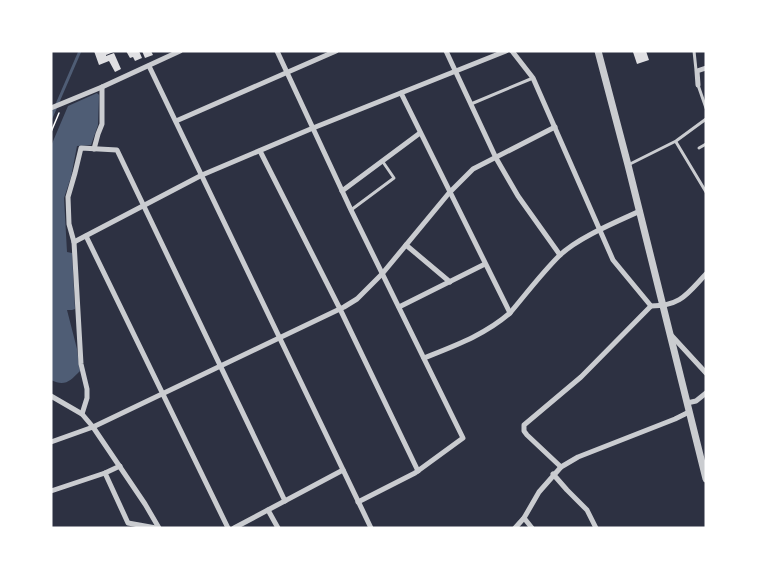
<svg xmlns="http://www.w3.org/2000/svg" width="757" height="579" font-family="'Playfair Display',serif">
<style>
.water{fill:#4f5d75}
.lines{fill:none;stroke-linecap:round;stroke-linejoin:round}
.stream{stroke:#4f5d75;stroke-width:3}
.building{fill:#e0e0e3}
.path{stroke:#fff;stroke-width:1.5}
.service{stroke:#caccd0;stroke-width:3}
.minor{stroke:#caccd0;stroke-width:5}
.tertiary{stroke:#caccd0;stroke-width:7}
</style>
<rect width="100%" height="100%" fill="#2d3142"/>
<path class="water" d="M 97,93 L 99,95 L 98,125 L 91,145 L 77,146 L 71,177 L 64,198 L 67,252 L 72,253 L 75,309 L 72,310 L 67,310 L 77,349 L 80,371 C 70,381 65,387 51,380 L 51,146 L 68,106 Z"/>
<g class="lines">
<path class="stream" d="M 51,118 L 80,51"/>
</g>
<g class="building">
<path d="M 94,51 L 116,51 L 106,55 L 106,56 L 114,53 L 121,69 L 115,72 L 109,61 L 99,65 Z"/>
<path d="M 126,51 L 139,51 L 142,58 L 135,61 L 133,57 L 130,58 Z"/>
<path d="M 142,51 L 151,51 L 153,55 L 145,58 Z"/>
<path d="M 637,51 L 646,51 L 649,60 L 637,64 L 633,52 Z"/>
</g>
<g class="lines">
<path class="path" d="M 51,132 L 59,113"/>
<g class="service">
<path d="M 694,51 L 696,70"/>
<path d="M 698,85 L 706,108"/>
<path d="M 471,104 L 533,78"/>
<path d="M 676,142 L 706,192"/>
<path d="M 699,148 L 706,144"/>
<path d="M 630,164 L 676,141 L 706,119"/>
<path d="M 351,210 L 394,178 L 383,162"/>
</g>
<g class="minor">
<path d="M 277,51 L 351,210 L 463,438 L 415,473 L 358,502"/>
<path d="M 446,51 L 496,158 L 518,196 L 560,255"/>
<path d="M 512,51 L 533,78 L 613,260 L 651,306 C 681,306 687,294 706,274"/>
<path d="M 149,66 L 371,528"/>
<path d="M 698,85 L 697,71 L 706,68"/>
<path d="M 401,93 L 510,313"/>
<path d="M 51,108 L 102,87 L 180,51"/>
<path d="M 176,121 L 336,51"/>
<path d="M 94,149 L 98,134 L 102,124 L 102,87"/>
<path d="M 260,151 L 340,309 L 418,471"/>
<path d="M 342,191 L 420,133"/>
<path d="M 86,236 L 228,528"/>
<path d="M 74,242 L 202,175 L 313,128 L 506,51"/>
<path d="M 406,245 L 450,282"/>
<path d="M 399,307 L 485,264"/>
<path d="M 672,336 L 706,373"/>
<path d="M 424,358 C 454,346 485,335 510,313 C 526,294 541,274 559,256 C 577,238 616,222 640,211"/>
<path d="M 51,396 L 82,414 L 93,427 L 145,504 L 159,528"/>
<path d="M 687,403 L 696,401 L 706,393"/>
<path d="M 82,414 L 87,398 L 87,389 L 81,364 L 74,242 L 69,224 L 68,197 L 75,173 L 81,148 L 117,150 L 285,501"/>
<path d="M 51,442 L 93,427 L 344,307 L 357,299 L 382,274 L 449,193 L 473,169 L 555,127"/>
<path d="M 561,467 L 527,435 L 524,431 L 524,425 L 581,377 L 651,306"/>
<path d="M 105,473 L 128,523 L 156,528"/>
<path d="M 553,474 L 567,490 L 587,510 L 596,528"/>
<path d="M 51,491 L 105,473 L 120,466"/>
<path d="M 268,510 L 278,528"/>
<path d="M 524,518 L 532,528"/>
<path d="M 234,528 L 343,470"/>
<path d="M 515,528 L 524,518 L 539,492 L 561,467 L 578,457 L 675,419 L 689,412"/>
</g>
<path class="tertiary" d="M 598,51 L 628,165 L 706,479"/>
</g>
<rect width="757" height="579" fill="none" stroke="#ffffff" stroke-width="105"/>
</svg>
